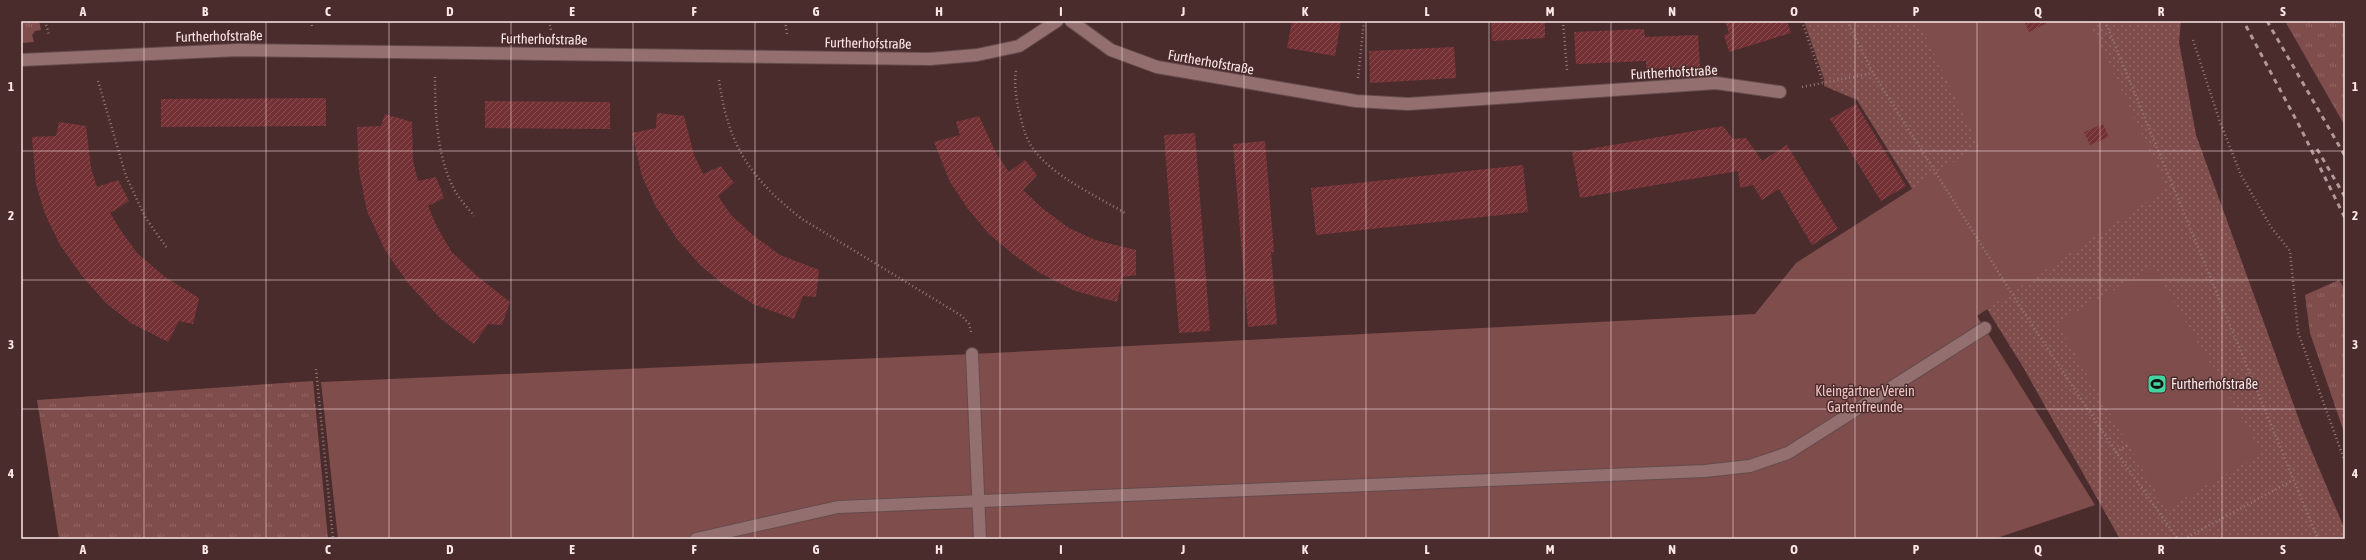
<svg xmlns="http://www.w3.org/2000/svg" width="2366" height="560" font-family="'Asap Condensed',sans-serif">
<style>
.grass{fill:url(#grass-tufts)}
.park{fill:url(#park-dots)}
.garden{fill:#804d4d}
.building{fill:url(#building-hatch)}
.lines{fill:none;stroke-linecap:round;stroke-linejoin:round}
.lane-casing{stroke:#654b4c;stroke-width:14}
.street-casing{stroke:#654b4c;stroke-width:14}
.path{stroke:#947a7a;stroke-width:2.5;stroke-dasharray:1 3;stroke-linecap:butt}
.lane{stroke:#93706f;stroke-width:12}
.street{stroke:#93706f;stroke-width:12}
.rail{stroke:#b29999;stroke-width:3;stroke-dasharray:5 5;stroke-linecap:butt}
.grid{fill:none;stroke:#fce8e7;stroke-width:1;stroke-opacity:0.55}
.labels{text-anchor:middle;stroke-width:3;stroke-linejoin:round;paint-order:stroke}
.street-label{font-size:14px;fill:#fce8e7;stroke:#4b2c2d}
.poi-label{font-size:14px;fill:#fce8e7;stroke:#4b2c2d;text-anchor:start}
.park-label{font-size:14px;fill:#f1c6c5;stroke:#4b2c2d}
.neatline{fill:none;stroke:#fce8e7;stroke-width:1.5}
.grid-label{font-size:13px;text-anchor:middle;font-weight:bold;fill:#fce8e7}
</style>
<defs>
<pattern id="grass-tufts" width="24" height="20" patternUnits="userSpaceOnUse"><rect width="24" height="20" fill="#804d4d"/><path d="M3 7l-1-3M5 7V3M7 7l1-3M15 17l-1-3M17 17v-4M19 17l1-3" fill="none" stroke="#936767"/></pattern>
<pattern id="park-dots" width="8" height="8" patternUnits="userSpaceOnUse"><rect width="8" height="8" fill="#804d4d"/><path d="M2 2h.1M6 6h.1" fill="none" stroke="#936767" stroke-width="1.8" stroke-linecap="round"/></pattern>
<pattern id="building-hatch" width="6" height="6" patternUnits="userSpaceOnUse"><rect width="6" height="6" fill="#743135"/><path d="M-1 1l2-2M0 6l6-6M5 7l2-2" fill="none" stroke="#894f52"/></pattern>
</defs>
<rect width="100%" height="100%" fill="#4b2c2d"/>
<g class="grass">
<path d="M 21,21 L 39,21 L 41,30 L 35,31 L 32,35 L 34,42 L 21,43 Z"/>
<path d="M 2285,21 L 2345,21 L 2345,126 Z"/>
<path d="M 2339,280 L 2345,290 L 2345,435 L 2310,333 L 2305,295 Z"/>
<path d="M 313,381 L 328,539 L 59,539 L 37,400 Z"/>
</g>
<path class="park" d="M 1804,21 L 2181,21 L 2179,42 L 2196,135 L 2302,428 L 2345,530 L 2345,539 L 2120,539 L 2023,367 L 1857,100 L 1824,86 L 1824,79 Z"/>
<g class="garden">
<path d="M 1918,21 L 2089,21 L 2167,188 L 1977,316 L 2095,505 L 1994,539 L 338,539 L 321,382 L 972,354 L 1755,314 L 1796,263 L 1979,146 Z"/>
<path d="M 2154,267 L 2262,453 L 2166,509 L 2057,323 Z"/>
</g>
<g class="building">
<path d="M 1292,21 L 1341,21 L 1335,56 L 1287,48 Z"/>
<path d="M 1491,21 L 1545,21 L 1545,38 L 1492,41 Z"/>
<path d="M 1725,21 L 1787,21 L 1791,33 L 1729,52 L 1724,35 L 1729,33 Z"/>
<path d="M 2024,21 L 2046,21 L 2047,23 L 2029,32 Z"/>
<path d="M 1644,29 L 1645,37 L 1698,35 L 1700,67 L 1646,69 L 1646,61 L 1576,64 L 1574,32 Z"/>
<path d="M 1454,47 L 1456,78 L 1370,83 L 1369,51 Z"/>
<path d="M 326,98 L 326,126 L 161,127 L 161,99 Z"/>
<path d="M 485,101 L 610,102 L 610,129 L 485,128 Z"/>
<path d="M 1856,104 L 1906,186 L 1881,201 L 1830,119 Z"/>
<path d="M 657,113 L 684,116 L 694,155 L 703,174 L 721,166 L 734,183 L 718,196 L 731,215 L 754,236 L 780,255 L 819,270 L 816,297 L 803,296 L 794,319 L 753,304 L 724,285 L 701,266 L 677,239 L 656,207 L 642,176 L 632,133 L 656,128 Z"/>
<path d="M 385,114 L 412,122 L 413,161 L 418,181 L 436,177 L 444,198 L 428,206 L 437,227 L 451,251 L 478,277 L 510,302 L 502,325 L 488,324 L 474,344 L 441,319 L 407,282 L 385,250 L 367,211 L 359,171 L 357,127 L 381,126 Z"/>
<path d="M 979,116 L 996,153 L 1009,172 L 1025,160 L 1037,175 L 1023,190 L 1042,208 L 1069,228 L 1095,240 L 1136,250 L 1136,275 L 1123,277 L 1117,302 L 1075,291 L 1040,273 L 1014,255 L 989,234 L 968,209 L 950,182 L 934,142 L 960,135 L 956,122 Z"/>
<path d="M 59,122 L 86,126 L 91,168 L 97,187 L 118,180 L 129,201 L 110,213 L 121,231 L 137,253 L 165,277 L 199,298 L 193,324 L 179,321 L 168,342 L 131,323 L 106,303 L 82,276 L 60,245 L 45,214 L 36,184 L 32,137 L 56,136 Z"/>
<path d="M 2103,124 L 2109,137 L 2090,145 L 2084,132 Z"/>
<path d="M 1723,126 L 1733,139 L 1746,138 L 1762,161 L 1787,145 L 1838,229 L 1812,245 L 1779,189 L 1762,200 L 1753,185 L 1740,188 L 1738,171 L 1580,198 L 1572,152 Z"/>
<path d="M 1195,133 L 1210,331 L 1179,333 L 1164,135 Z"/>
<path d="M 1265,141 L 1274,252 L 1271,252 L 1277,324 L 1248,327 L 1233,144 Z"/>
<path d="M 1523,165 L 1528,212 L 1316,235 L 1311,188 Z"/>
</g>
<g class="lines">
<g class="lane-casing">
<g id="lane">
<path d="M 972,354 L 980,539"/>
<path d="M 696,539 L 838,507 L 1705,471 L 1750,466 L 1788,453 L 1985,328"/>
</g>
</g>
<g class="street-casing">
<g id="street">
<path d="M 1071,21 L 1111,50 L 1157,67 L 1356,101 L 1408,104 L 1716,83 L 1780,92"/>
<path d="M 21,60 L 238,50 L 930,59 L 977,55 L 1019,46 L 1057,21"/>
</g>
</g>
<g class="path">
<path d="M 45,21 L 49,35"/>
<path d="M 311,21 L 312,27"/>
<path d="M 549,21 L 551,30"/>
<path d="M 785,21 L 787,34"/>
<path d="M 1563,21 L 1567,70"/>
<path d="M 1802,21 L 1823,82"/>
<path d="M 1847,21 L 1873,73 L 2021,308 L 2116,452 L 2178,539"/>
<path d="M 2105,21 L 2318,539"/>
<path d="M 2193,40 L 2220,122 L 2241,175 L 2271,227 L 2290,251 L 2298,332 L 2345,462"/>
<path d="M 1016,71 C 1014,84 1016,95 1018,107 C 1021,118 1023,130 1028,140 C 1043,172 1095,195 1125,213"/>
<path d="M 435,77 C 435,113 437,157 454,189 C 459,199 468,208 474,216"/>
<path d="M 1358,78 L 1364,21"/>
<path d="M 719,80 C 728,146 751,179 802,219 L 962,316 L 969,324 L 971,332"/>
<path d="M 98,81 L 126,176 L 145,217 L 167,248"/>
<path d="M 1802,87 L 1873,73"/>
<path d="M 316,369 L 333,539"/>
<path d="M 2116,452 L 2128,445"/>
<path d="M 2184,539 L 2293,480"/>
</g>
<use href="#lane" class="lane"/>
<use href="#street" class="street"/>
<g class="rail">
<path d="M 2267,21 L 2345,156"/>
<path d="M 2246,26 L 2301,129 L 2345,218"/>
<path d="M 2317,149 L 2345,197"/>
</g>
</g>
<path class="grid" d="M 144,21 L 144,539M 266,21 L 266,539M 389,21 L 389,539M 511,21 L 511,539M 633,21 L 633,539M 755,21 L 755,539M 877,21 L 877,539M 1000,21 L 1000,539M 1122,21 L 1122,539M 1244,21 L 1244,539M 1366,21 L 1366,539M 1489,21 L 1489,539M 1611,21 L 1611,539M 1733,21 L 1733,539M 1855,21 L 1855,539M 1977,21 L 1977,539M 2100,21 L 2100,539M 2222,21 L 2222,539M 21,151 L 2345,151M 21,280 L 2345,280M 21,409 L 2345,409"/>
<defs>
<g id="stadium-square" transform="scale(1)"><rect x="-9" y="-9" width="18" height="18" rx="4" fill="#43d4a0" stroke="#4b2c2d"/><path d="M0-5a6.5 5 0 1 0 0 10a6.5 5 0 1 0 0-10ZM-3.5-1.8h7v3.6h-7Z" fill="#111"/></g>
</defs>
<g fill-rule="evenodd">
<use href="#stadium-square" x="2157" y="384"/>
</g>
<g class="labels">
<g class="street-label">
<text transform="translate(219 36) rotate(-1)" y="5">Furtherhofstraße</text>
<text transform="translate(544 39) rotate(1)" y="5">Furtherhofstraße</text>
<text transform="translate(868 43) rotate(1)" y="5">Furtherhofstraße</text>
<text transform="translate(1211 62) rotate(10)" y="5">Furtherhofstraße</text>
<text transform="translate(1674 72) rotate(-3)" y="5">Furtherhofstraße</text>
</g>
<g class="poi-label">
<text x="2171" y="389">Furtherhofstraße</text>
</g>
<g class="park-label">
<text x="1865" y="396">Kleingärtner Verein<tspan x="1865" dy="16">Gartenfreunde</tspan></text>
</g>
</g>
<rect width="2366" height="560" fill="none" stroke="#4b2c2d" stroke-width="44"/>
<rect x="22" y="22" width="2322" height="516" class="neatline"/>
<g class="grid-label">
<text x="83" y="16">A</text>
<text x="205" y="16">B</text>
<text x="328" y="16">C</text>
<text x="450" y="16">D</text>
<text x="572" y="16">E</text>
<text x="694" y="16">F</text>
<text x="816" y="16">G</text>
<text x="939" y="16">H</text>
<text x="1061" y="16">I</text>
<text x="1183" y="16">J</text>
<text x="1305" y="16">K</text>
<text x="1427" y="16">L</text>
<text x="1550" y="16">M</text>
<text x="1672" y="16">N</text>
<text x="1794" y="16">O</text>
<text x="1916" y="16">P</text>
<text x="2038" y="16">Q</text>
<text x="2161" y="16">R</text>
<text x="2283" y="16">S</text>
<text x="11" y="91">1</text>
<text x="2355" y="91">1</text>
<text x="11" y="220">2</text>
<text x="2355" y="220">2</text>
<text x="11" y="349">3</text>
<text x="2355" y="349">3</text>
<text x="11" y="478">4</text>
<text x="2355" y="478">4</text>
<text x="83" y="554">A</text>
<text x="205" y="554">B</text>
<text x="328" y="554">C</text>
<text x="450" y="554">D</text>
<text x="572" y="554">E</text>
<text x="694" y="554">F</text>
<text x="816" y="554">G</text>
<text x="939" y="554">H</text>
<text x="1061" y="554">I</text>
<text x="1183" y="554">J</text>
<text x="1305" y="554">K</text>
<text x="1427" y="554">L</text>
<text x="1550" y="554">M</text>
<text x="1672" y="554">N</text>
<text x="1794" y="554">O</text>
<text x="1916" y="554">P</text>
<text x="2038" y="554">Q</text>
<text x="2161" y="554">R</text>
<text x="2283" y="554">S</text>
</g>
</svg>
